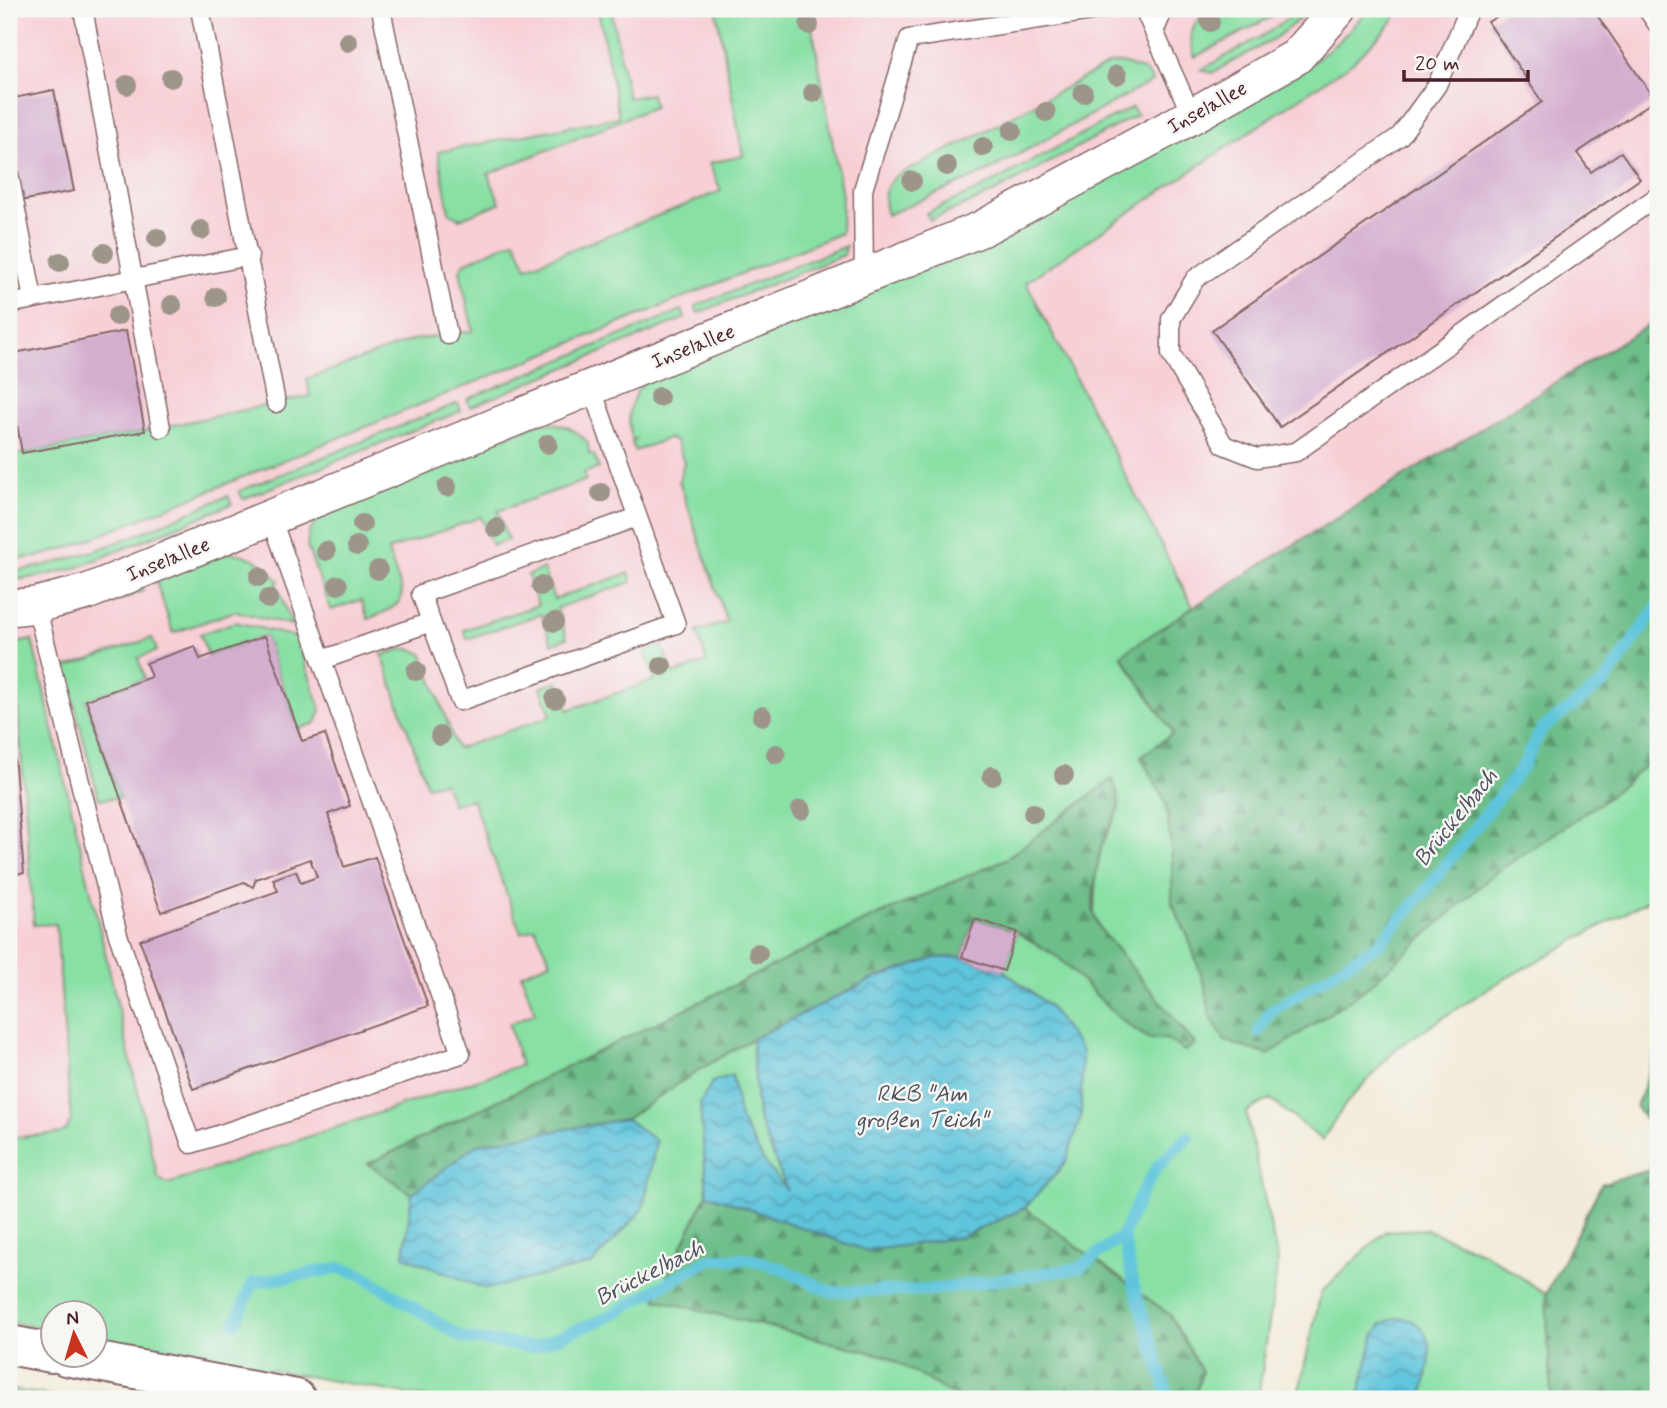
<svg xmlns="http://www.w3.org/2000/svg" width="1667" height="1408" font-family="Mynerve,sans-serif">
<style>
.built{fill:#f7cfd5}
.grass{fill:#88e0a4;stroke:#698068;stroke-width:2}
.forest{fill:url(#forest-firs);stroke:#5c6e5a;stroke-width:2}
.water{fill:url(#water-waves);stroke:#547284;stroke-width:2}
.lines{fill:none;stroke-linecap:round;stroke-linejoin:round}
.stream{stroke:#5fc5dc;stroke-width:12}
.building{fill:#d4aecf}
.lane-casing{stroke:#856668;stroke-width:21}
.street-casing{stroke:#856668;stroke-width:38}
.primary-casing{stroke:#856668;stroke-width:42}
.lane{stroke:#fff;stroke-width:18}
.street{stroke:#fff;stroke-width:35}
.primary{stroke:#fff;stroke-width:38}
.tree{fill:#9e958a}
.labels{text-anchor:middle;stroke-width:5;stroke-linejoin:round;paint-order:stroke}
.street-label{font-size:21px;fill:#4a1f2b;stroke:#f6f6f2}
.water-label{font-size:23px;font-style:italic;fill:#505160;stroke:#f6f6f2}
</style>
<defs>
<pattern id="forest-firs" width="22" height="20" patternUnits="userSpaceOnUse" patternTransform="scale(1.75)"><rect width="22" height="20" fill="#6ebe8a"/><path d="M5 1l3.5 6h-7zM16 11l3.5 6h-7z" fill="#5c9a71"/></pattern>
<pattern id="water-waves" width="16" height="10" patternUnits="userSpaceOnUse" patternTransform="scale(1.75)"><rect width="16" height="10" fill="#5fc5dc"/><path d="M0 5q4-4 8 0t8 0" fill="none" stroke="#509fb3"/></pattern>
</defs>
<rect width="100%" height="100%" fill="#f6f6f2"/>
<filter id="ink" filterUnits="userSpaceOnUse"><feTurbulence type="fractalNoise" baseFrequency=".0143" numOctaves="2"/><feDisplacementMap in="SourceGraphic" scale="14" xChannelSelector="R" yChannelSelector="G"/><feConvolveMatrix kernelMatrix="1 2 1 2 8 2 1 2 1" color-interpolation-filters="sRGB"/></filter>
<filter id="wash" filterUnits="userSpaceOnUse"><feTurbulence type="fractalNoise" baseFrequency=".00686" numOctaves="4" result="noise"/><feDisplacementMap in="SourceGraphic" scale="28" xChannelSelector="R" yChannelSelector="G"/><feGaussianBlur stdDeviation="1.57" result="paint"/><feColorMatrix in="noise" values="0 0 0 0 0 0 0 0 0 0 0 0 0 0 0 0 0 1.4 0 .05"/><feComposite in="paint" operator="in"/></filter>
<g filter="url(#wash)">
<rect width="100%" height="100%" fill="#f2ebd9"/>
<path class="built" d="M 9,9 L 1658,9 L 1658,314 L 1653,322 L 1193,607 L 1121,655 L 863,922 L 316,1189 L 9,1286 Z"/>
<g class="grass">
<path d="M 598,9 L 611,9 L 628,98 L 651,94 L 654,107 L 488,174 L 500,203 L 459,219 L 449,212 L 438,152 L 619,117 Z"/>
<path d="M 716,9 L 809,9 L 842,196 L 841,233 L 76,545 L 37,557 L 9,559 L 9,456 L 145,431 L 310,396 L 307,379 L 413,340 L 473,331 L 460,271 L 464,263 L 515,240 L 527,267 L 721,191 L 709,163 L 743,156 Z"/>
<path d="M 1214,9 L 1279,9 L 1271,17 L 1195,57 C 1186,35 1193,19 1214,9 Z"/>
<path d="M 1300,9 L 1312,9 L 1274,39 L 1212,73 L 1201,70 L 1269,32 Z"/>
<path d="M 1369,9 L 1401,9 L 1388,27 L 1352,63 L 1026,282 L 1193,607 L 1121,655 L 1173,733 L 1141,757 L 1166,803 L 1172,859 L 1172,904 L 1188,937 L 1205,986 L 1210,1016 L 1495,873 L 1606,799 L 1658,755 L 1658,895 L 1497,983 L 1398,1047 L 1347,1102 L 1322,1140 L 1270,1099 L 1246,1112 L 1278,1261 L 1258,1399 L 1194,1399 L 1202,1372 L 1170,1315 L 1025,1208 L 1066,1162 L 1081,1116 L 1049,1006 L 1004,971 L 1017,932 L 1059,958 L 1120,1019 L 1149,1039 L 1166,1039 L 1185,1051 L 1100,929 L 1094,914 L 1096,874 L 1102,845 L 1119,810 L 1112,779 L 1006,859 L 863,922 L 368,1164 L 412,1194 L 404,1256 L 592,1264 L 643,1209 L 656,1141 L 626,1119 L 697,1071 L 752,1039 L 758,1118 L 788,1193 L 766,1165 L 739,1119 L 732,1076 L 700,1104 L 707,1194 L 657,1299 L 886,1356 L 960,1399 L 434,1399 L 95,1338 L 94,1314 L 52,1314 L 52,1330 L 9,1322 L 9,1138 L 61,1133 L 67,1129 L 71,1120 L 56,924 L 34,925 L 15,672 L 9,672 L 9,628 L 14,627 L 17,643 L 32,640 L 158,1178 L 168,1184 L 521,1065 L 509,1024 L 535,1013 L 521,974 L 551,962 L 535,928 L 521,933 L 472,799 L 452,804 L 444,782 L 427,786 L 382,655 C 397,651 410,643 423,655 L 457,749 L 551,716 L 541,687 L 558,682 L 568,710 L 655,680 L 645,651 L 662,645 L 673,674 L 707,662 L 697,632 L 727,622 L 679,481 L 684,462 L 676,441 L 669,438 L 635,451 L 632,443 L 635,439 L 632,440 C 626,415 629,401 644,381 L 1298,74 L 1338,42 Z"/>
<path d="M 1122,63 L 1145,71 L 1153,81 L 986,172 L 887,215 C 882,198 883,188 896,176 L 974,137 L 1109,64 Z"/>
<path d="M 1132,107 L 1137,115 L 987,196 L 930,220 L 926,213 L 982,188 Z"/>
<path d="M 846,246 L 844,255 L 698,313 L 695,306 Z"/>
<path d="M 682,310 L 685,318 L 470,407 L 467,399 Z"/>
<path d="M 458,403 L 461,411 L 243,499 L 239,491 Z"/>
<path d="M 542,422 C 564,424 573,427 588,443 L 589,454 L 594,455 L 599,468 L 584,473 L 586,480 L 498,511 L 508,540 L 492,546 L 481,517 L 388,550 C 399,593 420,600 368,619 L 361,600 L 331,610 L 307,546 L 309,532 L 324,512 Z"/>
<path d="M 228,496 L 232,504 L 76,568 L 41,576 L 9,581 L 9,572 C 86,562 156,525 228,496 Z"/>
<path d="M 229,552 C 254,556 262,562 279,581 L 276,583 L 292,625 L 235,611 L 173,633 L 156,581 Z"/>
<path d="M 543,569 L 554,599 L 629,573 L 632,582 L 557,608 L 567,638 L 552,644 L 541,614 L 467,639 L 464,630 L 538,605 L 528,575 Z"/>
<path d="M 141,586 L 143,591 L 70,620 L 71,613 Z"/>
<path d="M 235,622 L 296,637 L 321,710 L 316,723 L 298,729 L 265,636 L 208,656 L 200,634 Z"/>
<path d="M 152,638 L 157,651 L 138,658 L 145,679 L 86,700 L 120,798 L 99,799 L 65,668 Z"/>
<path d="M 1426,1229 L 1486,1254 L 1546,1294 L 1551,1394 L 1548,1399 L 1297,1399 L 1321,1292 L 1386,1231 Z"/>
<path d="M 9,1389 L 71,1399 L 9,1399 Z"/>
</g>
<g class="forest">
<path d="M 1658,314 L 1658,755 L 1606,799 L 1495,873 L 1364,990 L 1268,1055 L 1225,1041 L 1210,1016 L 1205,986 L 1188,937 L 1172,903 L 1172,859 L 1166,803 L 1141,757 L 1173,733 L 1121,655 L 1193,607 L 1653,322 Z"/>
<path d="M 1112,779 C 1128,813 1113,814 1102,844 C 1098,857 1091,901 1094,914 C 1095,919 1098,925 1100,929 L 1195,1044 L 1185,1051 L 1166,1039 L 1149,1039 L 1120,1019 L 1059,958 L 1017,932 L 975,919 L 962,957 L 935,958 L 871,980 L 752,1039 L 697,1071 L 626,1119 L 477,1144 L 412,1194 L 368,1164 L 863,922 L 1006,859 Z"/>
<path d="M 1658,1046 L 1658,1399 L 1548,1399 L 1551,1394 L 1546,1294 L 1602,1183 L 1650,1170 L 1655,1134 L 1636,1107 Z"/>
<path d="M 707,1194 L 867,1250 L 961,1237 L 1025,1208 L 1170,1315 L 1202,1372 L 1194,1399 L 960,1399 L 886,1356 L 656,1299 Z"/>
</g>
<g class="water">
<path d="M 962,957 L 1004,971 L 1049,1006 L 1082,1051 L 1081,1116 L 1066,1162 L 1025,1208 L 961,1237 L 867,1251 L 707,1194 L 700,1104 L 712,1082 L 732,1075 L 740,1119 L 766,1165 L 787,1190 L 758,1118 L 752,1039 L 871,980 L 935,958 Z"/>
<path d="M 626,1119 L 656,1141 L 643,1209 L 592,1264 L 486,1289 L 404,1256 L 412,1194 L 477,1144 Z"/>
<path d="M 1396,1318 C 1401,1319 1409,1319 1413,1321 C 1440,1336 1428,1376 1421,1399 L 1358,1399 L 1374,1336 L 1382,1324 Z"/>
</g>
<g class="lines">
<g class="stream">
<path d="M 1259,1031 L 1270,1012 L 1379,944 L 1426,890 L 1521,769 L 1542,729 L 1605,682 L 1658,605"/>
<path d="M 1123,1235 L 1133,1283 L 1169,1399"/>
<path d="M 235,1323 L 253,1283 L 340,1268 L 360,1274 L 463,1338 L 533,1347 L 602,1320 L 710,1259 L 750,1259 L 780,1268 L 831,1292 L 931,1290 L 1079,1268 L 1123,1235 L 1140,1196 L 1157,1167 L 1188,1137"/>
</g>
</g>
<g id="blocks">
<g class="building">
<path d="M 1509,9 L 1593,9 L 1655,100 L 1577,153 L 1591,172 L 1621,152 L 1640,179 L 1280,427 L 1212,330 L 1542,102 L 1488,22 Z"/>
<path d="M 54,90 L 74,191 L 9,203 L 9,99 Z"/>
<path d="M 126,331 L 145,431 L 22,453 L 9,378 L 9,354 Z"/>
<path d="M 265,636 L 302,741 L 325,734 L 350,806 L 328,814 L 344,867 L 375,857 L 428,1006 L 193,1089 L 140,940 L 278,891 L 273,879 L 296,871 L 301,883 L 317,877 L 310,859 L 256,879 L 253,887 L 244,882 L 161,912 L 86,700 L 151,677 L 146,663 L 195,646 L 200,659 Z"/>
<path d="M 9,719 L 11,719 L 24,873 L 9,874 Z"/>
<path d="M 975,919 L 1017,932 L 1004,971 L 962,957 Z"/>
</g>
</g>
</g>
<g filter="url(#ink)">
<use href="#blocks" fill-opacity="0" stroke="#856668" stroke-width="2"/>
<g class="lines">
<g class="lane-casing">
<g id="lane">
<path d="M 83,9 L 161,428"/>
<path d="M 200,9 L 276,403"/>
<path d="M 381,9 L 448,335"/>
<path d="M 1144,9 L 1192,116"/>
<path d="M 1469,9 L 1437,85 L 1400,136 L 1195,279 L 1171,319 L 1171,354 L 1224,445 L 1257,458 L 1296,452 L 1658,196"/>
<path d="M 1647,9 L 1658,25"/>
<path d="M 1154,32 L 1164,9"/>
<path d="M 9,174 L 33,299"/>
<path d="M 864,277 L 863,190 L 909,39 L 1104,9"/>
<path d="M 9,304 L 249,256"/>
<path d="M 591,387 L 676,624 L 460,701 L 421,594 L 637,517"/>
<path d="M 36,605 L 118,935 L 191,1144 L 461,1054 L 271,517"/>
<path d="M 322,660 L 431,622"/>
</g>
</g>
<g class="street-casing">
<path id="street" d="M 9,608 L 36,605 L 87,592 L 981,229 L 1192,116 L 1296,57 L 1339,9"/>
</g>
<g class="primary-casing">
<g id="primary">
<path d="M 9,1345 L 52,1353"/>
<path d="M 66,1356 L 296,1399"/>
</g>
</g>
<use href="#lane" class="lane"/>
<use href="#street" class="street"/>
<use href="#primary" class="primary"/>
</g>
<g class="tree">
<circle cx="1210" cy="22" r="10"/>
<circle cx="809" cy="25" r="10"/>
<circle cx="348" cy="42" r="10"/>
<circle cx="1117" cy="75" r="10"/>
<circle cx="171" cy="78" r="10"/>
<circle cx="127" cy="85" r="10"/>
<circle cx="813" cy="93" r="10"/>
<circle cx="1083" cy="93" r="10"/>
<circle cx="1046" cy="112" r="10"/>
<circle cx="1012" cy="131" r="10"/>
<circle cx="983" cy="147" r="10"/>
<circle cx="947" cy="166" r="10"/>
<circle cx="912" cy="181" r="10"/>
<circle cx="201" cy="230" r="10"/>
<circle cx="157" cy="238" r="10"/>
<circle cx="104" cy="253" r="10"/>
<circle cx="60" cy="262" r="10"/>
<circle cx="216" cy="297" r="10"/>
<circle cx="172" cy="305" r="10"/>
<circle cx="117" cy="316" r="10"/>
<circle cx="659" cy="397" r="10"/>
<circle cx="548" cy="444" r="10"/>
<circle cx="447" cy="487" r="10"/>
<circle cx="601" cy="493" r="10"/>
<circle cx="362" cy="524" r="10"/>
<circle cx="496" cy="528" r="10"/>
<circle cx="357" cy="546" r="10"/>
<circle cx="326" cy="551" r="10"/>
<circle cx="378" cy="570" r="10"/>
<circle cx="259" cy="577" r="10"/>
<circle cx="338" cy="585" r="10"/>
<circle cx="541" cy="586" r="10"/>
<circle cx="268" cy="599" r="10"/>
<circle cx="554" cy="622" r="10"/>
<circle cx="662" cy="666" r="10"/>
<circle cx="416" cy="671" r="10"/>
<circle cx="555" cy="699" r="10"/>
<circle cx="762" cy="716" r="10"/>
<circle cx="440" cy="736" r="10"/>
<circle cx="776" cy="754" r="10"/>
<circle cx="1064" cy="775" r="10"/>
<circle cx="992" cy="776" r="10"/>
<circle cx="801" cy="810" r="10"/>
<circle cx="1033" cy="813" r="10"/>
<circle cx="758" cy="953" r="10"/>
</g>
</g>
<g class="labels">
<g class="street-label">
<text transform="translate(1207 107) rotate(-29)" y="7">Inselallee</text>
<text transform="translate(693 346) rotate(-22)" y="7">Inselallee</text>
<text transform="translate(168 559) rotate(-22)" y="7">Inselallee</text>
</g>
<g class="water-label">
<text transform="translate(1455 817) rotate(-51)" y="8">Brückelbach</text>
<text x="922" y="1101">RKB "Am<tspan x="922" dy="26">großen Teich"</tspan></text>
<text transform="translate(649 1272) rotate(-27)" y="8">Brückelbach</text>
</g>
</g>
<rect width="1667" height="1408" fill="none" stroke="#f6f6f2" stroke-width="35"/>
<g transform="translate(74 1334) rotate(355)"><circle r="33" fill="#f6f6f2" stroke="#b1a0a2" stroke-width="2"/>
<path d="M0-5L12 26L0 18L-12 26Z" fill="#c8321e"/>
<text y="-10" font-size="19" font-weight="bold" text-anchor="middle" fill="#4a1f2b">N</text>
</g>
<path d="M1404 70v10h124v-10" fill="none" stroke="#4a1f2b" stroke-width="3.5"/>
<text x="1415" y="70" font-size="21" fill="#4a1f2b" stroke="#f6f6f2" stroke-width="5" paint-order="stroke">20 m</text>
</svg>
